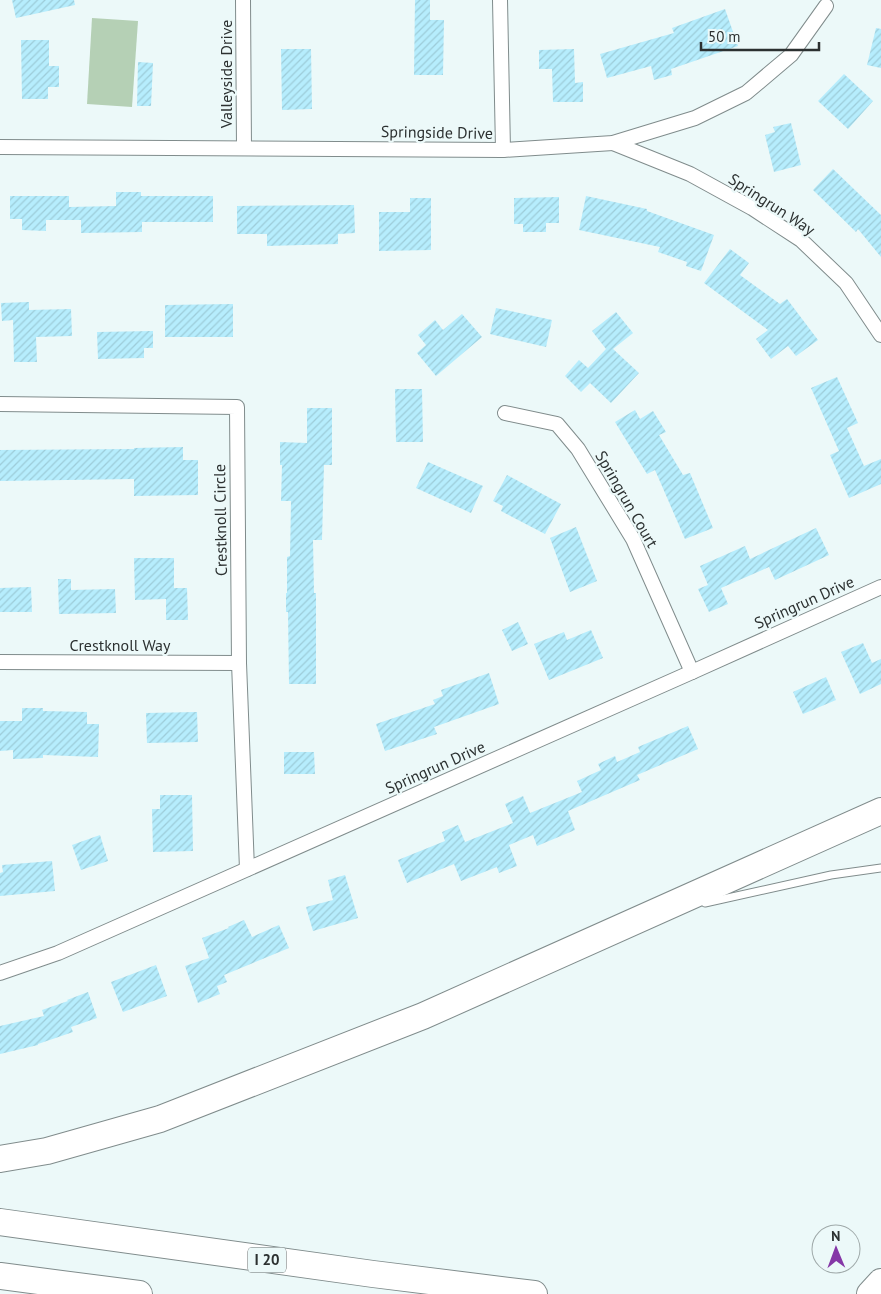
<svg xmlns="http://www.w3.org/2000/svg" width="881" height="1294" font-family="'PT Sans',sans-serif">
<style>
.park{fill:#b5d0b5}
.building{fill:url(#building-hatch)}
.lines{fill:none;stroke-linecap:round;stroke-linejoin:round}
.service-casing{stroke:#808c8c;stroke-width:9}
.minor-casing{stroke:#808c8c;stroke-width:16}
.motorway-casing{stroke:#808c8c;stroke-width:28}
.service{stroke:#fff;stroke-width:7}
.minor{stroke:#fff;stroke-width:14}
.motorway{stroke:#fff;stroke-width:26}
.labels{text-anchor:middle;stroke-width:4.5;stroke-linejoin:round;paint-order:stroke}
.shield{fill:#ecf9f9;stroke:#666d6d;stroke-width:1}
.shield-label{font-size:15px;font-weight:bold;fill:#2c3131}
.street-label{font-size:16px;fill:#2c3131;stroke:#ecf9f9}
</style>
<defs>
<pattern id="building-hatch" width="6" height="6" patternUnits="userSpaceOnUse" patternTransform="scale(1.25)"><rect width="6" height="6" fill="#b6edfd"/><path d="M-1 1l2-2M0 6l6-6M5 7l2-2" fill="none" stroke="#9dccd9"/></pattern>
</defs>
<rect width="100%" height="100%" fill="#ecf9f9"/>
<path class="park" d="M 92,18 L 138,21 L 132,107 L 87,104 Z"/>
<g class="building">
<path d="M 12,0 L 74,0 L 75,5 L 16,18 Z"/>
<path d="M 415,0 L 430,0 L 430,20 L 444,20 L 443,75 L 414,75 Z"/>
<path d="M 725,9 L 738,46 L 671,69 L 672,75 L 654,80 L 651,66 L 607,78 L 600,54 L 674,33 L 672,28 Z"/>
<path d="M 876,28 L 881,29 L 881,68 L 867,65 Z"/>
<path d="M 21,40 L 49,40 L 49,66 L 59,66 L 59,87 L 48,87 L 48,99 L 22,99 Z"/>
<path d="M 281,49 L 311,49 L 312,109 L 282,110 Z"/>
<path d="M 574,49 L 575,83 L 583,82 L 583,102 L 553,102 L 552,69 L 539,69 L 539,50 Z"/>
<path d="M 138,62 L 153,63 L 151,106 L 137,106 Z"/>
<path d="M 844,74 L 873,101 L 848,129 L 818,101 Z"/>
<path d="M 791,123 L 801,165 L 774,172 L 765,135 L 775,132 L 773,127 Z"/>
<path d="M 833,169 L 881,215 L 881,257 L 858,229 L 856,232 L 813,190 Z"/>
<path d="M 116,192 L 141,192 L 141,196 L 213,196 L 213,222 L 142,222 L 142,232 L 81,233 L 81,220 L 46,220 L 46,231 L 22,230 L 22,219 L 10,219 L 10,196 L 69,196 L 69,207 L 116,206 Z"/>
<path d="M 586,196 L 647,209 L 647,211 L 714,235 L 701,271 L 686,266 L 687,262 L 658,252 L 660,247 L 579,230 Z"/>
<path d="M 559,197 L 559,223 L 546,223 L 546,232 L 523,232 L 523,224 L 514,224 L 514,198 Z"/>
<path d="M 410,198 L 431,198 L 431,250 L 379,251 L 379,212 L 410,212 Z"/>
<path d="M 354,205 L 355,233 L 338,234 L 338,244 L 267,246 L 267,234 L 237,234 L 237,206 Z"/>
<path d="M 730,249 L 749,263 L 740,275 L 780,304 L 787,299 L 818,340 L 796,356 L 788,346 L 771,359 L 756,339 L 768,330 L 704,283 Z"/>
<path d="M 29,302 L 29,310 L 71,309 L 72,336 L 36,337 L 37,362 L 14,362 L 13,320 L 2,321 L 1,303 Z"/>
<path d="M 233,304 L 233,337 L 165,337 L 165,305 Z"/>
<path d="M 496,308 L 552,320 L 546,347 L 490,334 Z"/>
<path d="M 616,312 L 633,333 L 613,349 L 639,373 L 611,403 L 590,383 L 581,392 L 565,376 L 579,360 L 588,368 L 606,349 L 592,331 Z"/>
<path d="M 462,314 L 482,337 L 436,376 L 417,353 L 426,345 L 418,335 L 435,320 L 443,330 Z"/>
<path d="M 153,331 L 153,348 L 144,348 L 144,358 L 98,359 L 97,332 Z"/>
<path d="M 837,377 L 858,423 L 847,428 L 864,466 L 881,459 L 881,484 L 849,498 L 830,455 L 839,451 L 811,388 Z"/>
<path d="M 395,389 L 422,389 L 423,442 L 396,442 Z"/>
<path d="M 307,408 L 332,408 L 332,465 L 324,465 L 322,540 L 313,540 L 314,593 L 316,593 L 316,684 L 289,684 L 288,612 L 286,612 L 286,593 L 287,593 L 287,557 L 290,556 L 291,501 L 281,501 L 282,465 L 280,465 L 280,442 L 307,443 Z"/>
<path d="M 635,410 L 640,419 L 653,411 L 666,432 L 659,435 L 683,475 L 690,473 L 713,528 L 685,539 L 655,470 L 647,474 L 615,422 Z"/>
<path d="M 183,447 L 183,460 L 198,460 L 198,495 L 134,496 L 134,479 L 0,481 L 0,450 L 134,449 L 134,448 Z"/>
<path d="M 428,462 L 483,486 L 471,513 L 416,488 Z"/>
<path d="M 507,475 L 561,504 L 545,534 L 501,511 L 503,506 L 493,501 Z"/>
<path d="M 576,527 L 597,581 L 570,592 L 550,538 Z"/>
<path d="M 816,528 L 829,555 L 775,580 L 769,567 L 721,588 L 728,604 L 709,612 L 698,589 L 708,585 L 700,566 L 745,546 L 750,559 Z"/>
<path d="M 134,558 L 174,558 L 174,588 L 187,588 L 188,620 L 166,620 L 166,599 L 135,600 Z"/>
<path d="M 58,579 L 71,579 L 71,590 L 115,589 L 116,613 L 59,614 Z"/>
<path d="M 31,587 L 32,612 L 0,612 L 0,588 Z"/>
<path d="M 518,622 L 528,644 L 512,651 L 502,630 Z"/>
<path d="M 591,630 L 603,658 L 549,680 L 534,644 L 564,632 L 567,640 Z"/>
<path d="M 863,643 L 872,663 L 881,659 L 881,684 L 860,694 L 841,652 Z"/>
<path d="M 489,673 L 499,704 L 434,727 L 437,734 L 385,751 L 376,724 L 435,704 L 433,700 L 443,696 L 441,690 Z"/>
<path d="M 826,677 L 836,700 L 803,714 L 793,692 Z"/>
<path d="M 22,708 L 43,708 L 43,711 L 87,712 L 87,724 L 99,724 L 98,757 L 43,755 L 43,758 L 13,759 L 13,750 L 0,751 L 0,721 L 22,721 Z"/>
<path d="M 197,712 L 198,742 L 147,743 L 146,713 Z"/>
<path d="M 688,726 L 698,749 L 637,775 L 640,780 L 568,811 L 575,830 L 537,846 L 533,835 L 509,845 L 517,866 L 499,873 L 497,867 L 461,881 L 454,864 L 407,883 L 398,860 L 445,841 L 442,832 L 458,825 L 465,842 L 513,823 L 505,804 L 523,796 L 530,813 L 582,792 L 577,781 L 601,770 L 598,764 L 615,756 L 617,762 L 640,752 L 638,747 Z"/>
<path d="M 284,752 L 314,752 L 315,774 L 284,774 Z"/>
<path d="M 160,795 L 192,795 L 193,851 L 153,852 L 152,809 L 160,809 Z"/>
<path d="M 100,835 L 108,861 L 81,870 L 72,845 Z"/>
<path d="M 52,861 L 55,891 L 0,896 L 0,873 L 3,872 L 2,865 Z"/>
<path d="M 345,875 L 358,918 L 313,931 L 306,907 L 333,900 L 328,880 Z"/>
<path d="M 244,920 L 252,937 L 279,925 L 289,948 L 224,975 L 227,982 L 217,986 L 220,994 L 198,1003 L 185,966 L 209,958 L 202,938 L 229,928 L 228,927 Z"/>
<path d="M 156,965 L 167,996 L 123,1012 L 111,982 Z"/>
<path d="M 88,992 L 97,1018 L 71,1027 L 73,1032 L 38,1044 L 38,1045 L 0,1054 L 0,1026 L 44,1016 L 42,1010 L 68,1001 L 67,1000 Z"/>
</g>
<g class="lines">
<g class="service-casing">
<path id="service" d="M 705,903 L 831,875 L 881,868"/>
</g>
<g class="minor-casing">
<g id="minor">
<path d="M 243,0 L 244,148"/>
<path d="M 500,0 L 503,150"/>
<path d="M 613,143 L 690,174 L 752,208 L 801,240 L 846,283 L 881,335"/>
<path d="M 0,147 L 503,150 L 613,143 L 695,118 L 746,93 L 791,55 L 826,6"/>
<path d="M 0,404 L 237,407 L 239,663 L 247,869"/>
<path d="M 505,413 L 557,424 L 578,449 L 633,539 L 692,672"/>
<path d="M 0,662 L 239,663"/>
<path d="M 0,973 L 58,953 L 692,672 L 881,587"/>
</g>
</g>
<g class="motorway-casing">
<g id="motorway">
<path d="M 0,1159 L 47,1151 L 160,1119 L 423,1016 L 881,811"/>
<path d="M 0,1222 L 373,1274 L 534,1294"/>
<path d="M 0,1276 L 139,1294"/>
<path d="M 870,1294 L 881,1282"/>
</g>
</g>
<use href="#service" class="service"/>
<use href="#minor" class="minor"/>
<use href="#motorway" class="motorway"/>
</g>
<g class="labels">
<rect class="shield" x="248" y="1247.5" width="38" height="25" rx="4"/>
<g class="shield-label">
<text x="267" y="1265">I 20</text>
</g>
<g class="street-label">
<text transform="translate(226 74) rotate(-90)" y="6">Valleyside Drive</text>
<text transform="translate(437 132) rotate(1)" y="6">Springside Drive</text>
<text transform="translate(772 204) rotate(33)" y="6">Springrun Way</text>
<text transform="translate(627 499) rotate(60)" y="6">Springrun Court</text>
<text transform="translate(220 520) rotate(-91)" y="6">Crestknoll Circle</text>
<text transform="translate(804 602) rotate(-24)" y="6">Springrun Drive</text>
<text x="120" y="651">Crestknoll Way</text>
<text transform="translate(435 767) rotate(-24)" y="6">Springrun Drive</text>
</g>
</g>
<g transform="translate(836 1249) rotate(359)"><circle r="24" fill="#ecf9f9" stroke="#9fa9a9"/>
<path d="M0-4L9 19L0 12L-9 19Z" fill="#8537a7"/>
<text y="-8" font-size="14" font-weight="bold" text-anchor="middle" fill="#2c3131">N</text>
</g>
<path d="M701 42v8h118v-8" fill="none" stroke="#2c3131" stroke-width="2.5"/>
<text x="708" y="42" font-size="15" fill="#2c3131" stroke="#ecf9f9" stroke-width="4" paint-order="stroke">50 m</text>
</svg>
